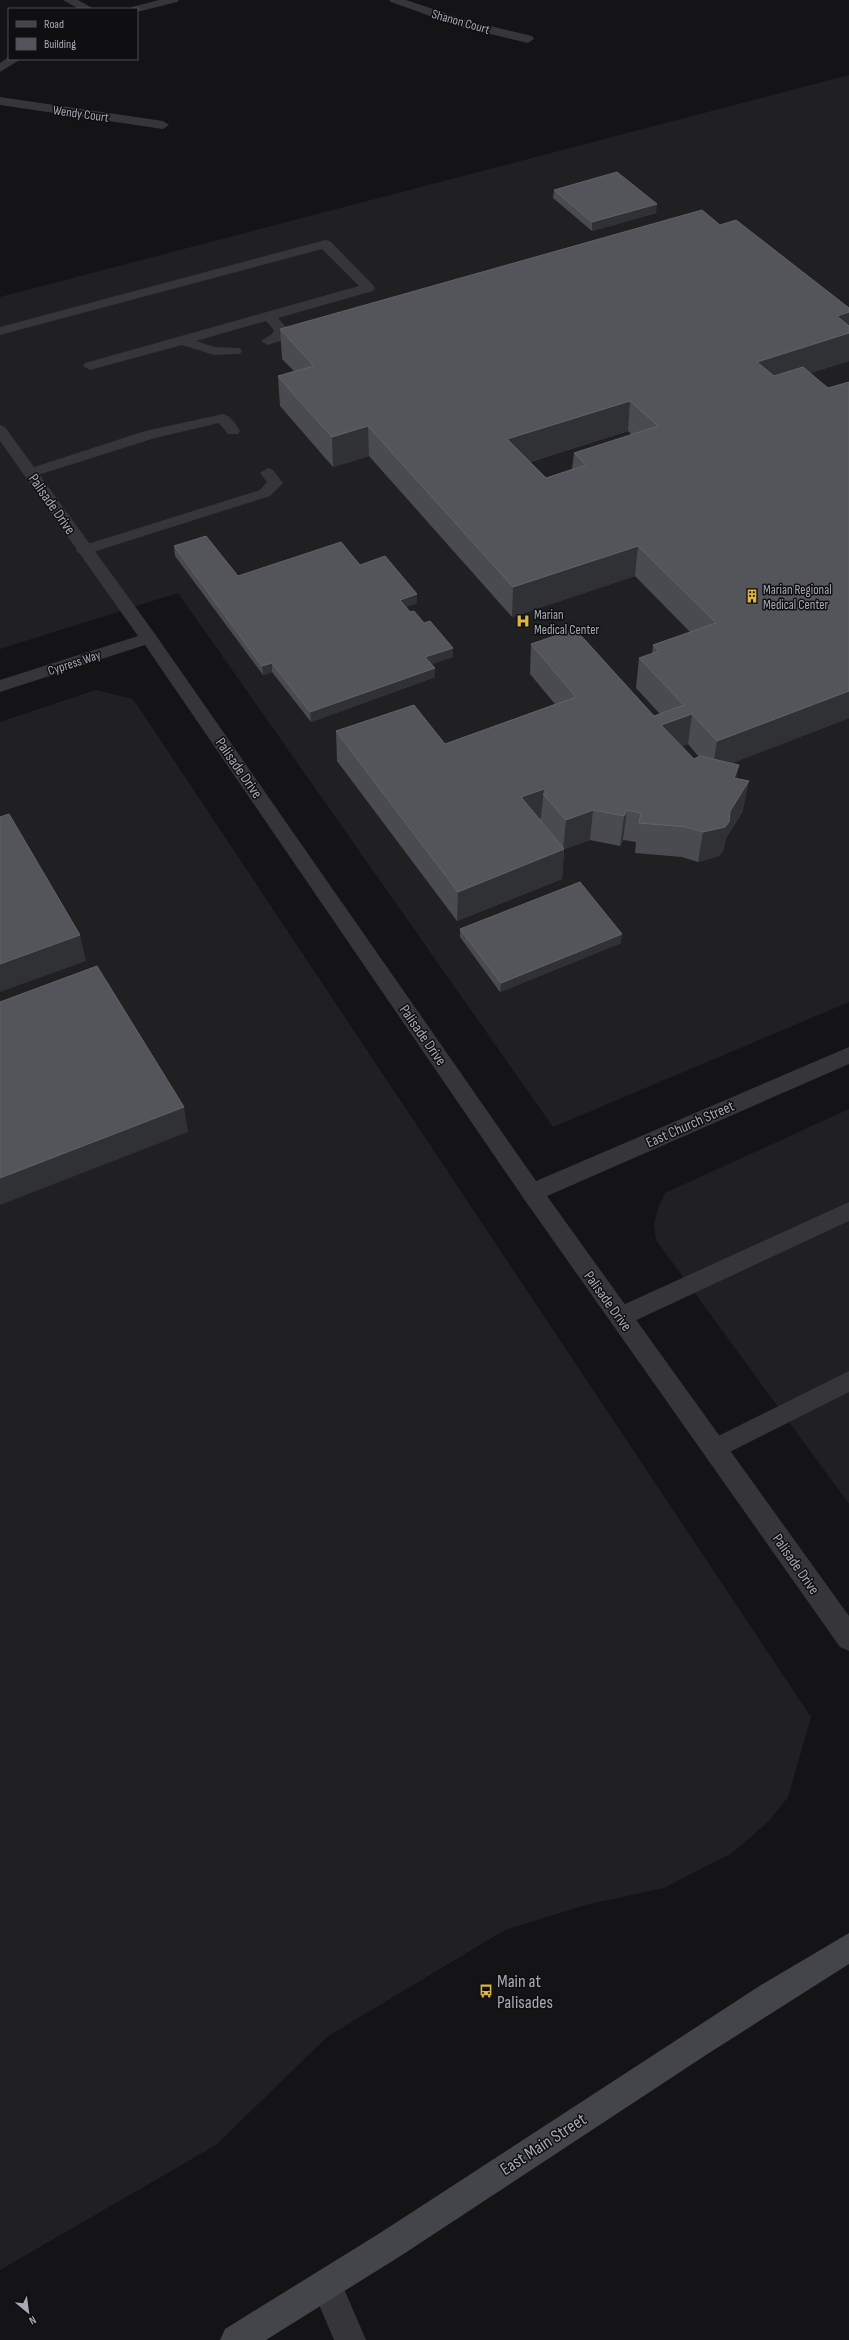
<svg xmlns="http://www.w3.org/2000/svg" width="849" height="2340" font-family="'Sofia Sans Condensed',sans-serif">
<style>
.built{fill:#202022}
.lines{fill:none;stroke-linecap:round;stroke-linejoin:round}
.lane{fill:#36363a;fill-rule:evenodd}
.street{fill:#36363a;fill-rule:evenodd}
.secondary{fill:#44454a;fill-rule:evenodd}
.wall{fill:#4a4b50;fill-rule:evenodd}
.shaded-wall{fill:#303134}
.building{fill:#54555a;stroke:#616368;fill-rule:evenodd}
.labels{text-anchor:middle;stroke-width:3;stroke-linejoin:round;paint-order:stroke}
.far-street-label{font-size:13px;fill:#a7aab4;stroke:#0f0f11}
.far-poi-label{font-size:13px;fill:#a7aab4;stroke:#0f0f11;text-anchor:start}
.street-label{font-size:15px;fill:#a7aab4;stroke:#0f0f11}
.near-poi-label{font-size:18px;fill:#a7aab4;stroke:#0f0f11;text-anchor:start}
.near-street-label{font-size:18px;fill:#a7aab4;stroke:#0f0f11}
</style>
<rect width="100%" height="100%" fill="#141416"/>
<g class="built">
<path d="M 849,75 L 849,1002 L 553,1127 L 178,593 L 0,649 L 0,297 Z"/>
<path d="M 96,690 L 133,699 L 811,1717 L 788,1797 L 769,1821 L 732,1853 L 664,1888 L 589,1904 L 505,1930 L 328,2036 L 216,2145 L 0,2270 L 0,722 Z"/>
<path d="M 849,1109 L 849,1504 L 656,1240 L 654,1225 L 658,1208 L 665,1193 Z"/>
</g>
<g class="lines">
<g class="lane">
<path d="M 325,240 L 330,241 L 373,285 L 375,288 L 373,291 L 278,318 L 288,329 L 283,340 L 268,345 L 261,341 L 272,334 L 274,330 L 266,321 L 196,341 L 214,347 L 240,348 L 242,351 L 240,354 L 214,355 L 182,345 L 90,370 L 83,366 L 85,363 L 359,286 L 322,249 L 0,335 L 0,327 Z"/>
<path d="M 223,414 C 231,416 236,424 240,431 L 238,434 L 228,434 L 219,423 L 155,438 L 35,476 L 30,478 L 22,473 L 25,470 L 145,431 Z"/>
<path d="M 268,468 L 273,470 L 283,483 L 270,496 L 90,553 L 78,553 L 76,550 L 78,547 L 260,490 L 267,482 L 260,473 Z"/>
<path d="M 849,1202 L 849,1221 L 628,1324 L 620,1327 L 612,1324 L 609,1317 L 612,1310 Z"/>
<path d="M 849,1371 L 849,1392 L 722,1456 L 714,1460 L 706,1456 L 702,1449 L 706,1442 Z"/>
</g>
<g class="street">
<path d="M 63,0 L 78,0 L 94,9 L 79,9 Z"/>
<path d="M 159,0 L 179,0 L 177,2 L 137,12 L 137,9 L 130,9 L 132,7 Z"/>
<path d="M 389,0 L 406,0 L 469,21 L 532,36 L 534,39 L 528,43 L 461,27 L 391,2 Z"/>
<path d="M 9,57 L 21,59 L 0,72 L 0,63 Z"/>
<path d="M 0,97 L 163,121 L 169,125 L 163,129 L 0,105 Z"/>
<path d="M 0,425 L 5,427 L 155,634 L 536,1181 L 849,1047 L 849,1064 L 547,1196 L 849,1616 L 849,1651 L 840,1647 L 524,1199 L 145,645 L 0,692 L 0,680 L 138,636 L 0,441 Z"/>
<path d="M 327,2270 L 338,2275 L 366,2340 L 334,2340 L 311,2286 L 316,2275 Z"/>
</g>
<path class="secondary" d="M 849,1933 L 849,1964 L 706,2055 L 402,2255 L 266,2340 L 220,2340 L 225,2329 L 380,2233 L 761,1985 Z"/>
</g>
<g class="wall">
<path d="M 554,190 L 656,213 L 592,231 L 553,198 Z"/>
<path d="M 720,225 L 849,308 L 849,361 L 810,373 L 828,388 L 849,382 L 849,718 L 732,763 L 736,778 L 743,811 L 726,838 L 723,851 L 719,856 L 698,862 L 682,857 L 635,853 L 636,842 L 623,840 L 620,846 L 590,840 L 564,849 L 562,879 L 457,921 L 337,761 L 336,731 L 445,744 L 555,704 L 530,674 L 531,644 L 654,716 L 660,714 L 636,688 L 639,658 L 652,654 L 653,645 L 690,632 L 635,576 L 512,617 L 369,456 L 333,467 L 280,406 L 278,376 L 294,371 L 282,359 L 280,329 ZM 628,431 L 632,435 L 574,453 L 572,469 L 546,478 L 530,462 ZM 688,744 L 699,757 L 694,759 L 682,746 Z"/>
<path d="M 174,546 L 238,576 L 360,565 L 417,603 L 406,607 L 453,657 L 431,664 L 435,668 L 435,677 L 311,722 L 272,672 L 263,675 L 175,556 Z"/>
<path d="M 460,929 L 621,943 L 500,992 L 460,937 Z"/>
</g>
<g class="shaded-wall">
<path d="M 657,204 L 656,213 L 592,231 L 592,222 Z"/>
<path d="M 849,312 L 849,361 L 752,391 L 757,362 L 837,316 Z"/>
<path d="M 630,401 L 628,431 L 506,469 L 507,439 Z"/>
<path d="M 368,426 L 369,456 L 333,467 L 332,437 Z"/>
<path d="M 638,546 L 635,576 L 512,617 L 513,587 Z"/>
<path d="M 417,594 L 417,603 L 400,609 L 400,600 Z"/>
<path d="M 453,648 L 453,657 L 425,666 L 425,657 Z"/>
<path d="M 272,663 L 272,672 L 263,675 L 262,666 Z"/>
<path d="M 435,668 L 435,677 L 311,722 L 310,712 Z"/>
<path d="M 849,691 L 849,718 L 712,771 L 717,741 Z"/>
<path d="M 692,714 L 688,744 L 657,754 L 661,725 Z"/>
<path d="M 739,765 L 733,795 L 734,778 Z"/>
<path d="M 749,781 L 743,811 L 726,838 L 723,851 L 719,856 L 698,862 L 703,832 L 730,811 Z"/>
<path d="M 544,789 L 541,818 L 519,826 L 521,797 Z"/>
<path d="M 593,810 L 590,840 L 564,849 L 562,879 L 457,921 L 458,892 L 563,850 L 566,820 Z"/>
<path d="M 627,810 L 623,840 L 620,846 L 624,816 Z"/>
<path d="M 622,934 L 621,943 L 500,992 L 501,983 Z"/>
<path d="M 80,935 L 86,961 L 0,992 L 0,964 Z"/>
<path d="M 184,1107 L 188,1132 L 0,1205 L 0,1178 Z"/>
</g>
<g class="building">
<path d="M 617,172 L 657,204 L 592,222 L 554,190 Z"/>
<path d="M 702,210 L 720,225 L 736,220 L 849,308 L 849,312 L 837,316 L 849,326 L 849,333 L 757,362 L 774,376 L 803,367 L 828,388 L 849,382 L 849,691 L 717,741 L 692,714 L 661,725 L 694,759 L 700,756 L 739,765 L 734,778 L 749,781 L 730,811 L 729,822 L 725,827 L 703,832 L 687,827 L 639,823 L 641,813 L 627,810 L 624,816 L 593,810 L 566,820 L 543,794 L 547,793 L 544,789 L 521,797 L 564,849 L 458,892 L 336,731 L 414,705 L 445,744 L 576,697 L 531,644 L 575,629 L 654,716 L 684,705 L 639,658 L 659,651 L 653,645 L 716,623 L 638,546 L 513,587 L 368,426 L 332,437 L 295,396 L 278,376 L 314,366 L 280,329 ZM 630,401 L 658,426 L 574,453 L 586,465 L 546,478 L 507,439 Z"/>
<path d="M 206,536 L 238,576 L 341,542 L 360,565 L 385,556 L 417,594 L 400,600 L 410,612 L 414,611 L 424,623 L 430,621 L 453,648 L 425,657 L 435,668 L 310,712 L 272,663 L 262,666 L 174,546 Z"/>
<path d="M 9,814 L 80,935 L 0,964 L 0,817 Z"/>
<path d="M 580,882 L 622,934 L 501,983 L 460,929 Z"/>
<path d="M 97,966 L 184,1107 L 0,1178 L 0,1002 Z"/>
</g>
<defs>
<g id="building-bare" transform="scale(1.08)"><path d="M-4-6H4V6H1V3H-1V6H-4ZM-2.5-4.3h1.7v1.8h-1.7ZM.8-4.3h1.7v1.8H.8ZM-2.5-1h1.7V.8h-1.7ZM.8-1h1.7V.8H.8Z" fill="#dcb545" stroke="#0f0f11" stroke-width="2.5" paint-order="stroke"/></g>
<g id="hospital-bare" transform="scale(1.08)"><path d="M-5-5h3v3.5h4V-5h3V5h-3V1.5h-4V5h-3Z" fill="#dcb545" stroke="#0f0f11" stroke-width="2.5" paint-order="stroke"/></g>
<g id="bus-bare" transform="scale(1.08)"><path d="M-5-6H5V4H4V6H2V4H-2V6H-4V4H-5ZM-3.5-4V0h7V-4ZM-3.5 1.2v1.5H-2V1.2ZM2 1.2v1.5H3.5V1.2Z" fill="#dcb545" stroke="#0f0f11" stroke-width="2.5" paint-order="stroke"/></g>
</defs>
<g fill-rule="evenodd">
<use href="#building-bare" x="752" y="596"/>
<use href="#hospital-bare" x="523" y="621"/>
<use href="#bus-bare" x="486" y="1991"/>
</g>
<g class="labels">
<g class="far-street-label">
<text transform="translate(461 21) rotate(16)" y="5">Shanon Court</text>
<text transform="translate(81 113) rotate(8)" y="5">Wendy Court</text>
<text transform="translate(74 662) rotate(-18)" y="5">Cypress Way</text>
</g>
<g class="far-poi-label">
<text x="763" y="594">Marian Regional<tspan x="763" dy="15">Medical Center</tspan></text>
<text x="534" y="619">Marian<tspan x="534" dy="15">Medical Center</tspan></text>
</g>
<g class="street-label">
<text transform="translate(52 504) rotate(55)" y="5">Palisade Drive</text>
<text transform="translate(239 768) rotate(55)" y="5">Palisade Drive</text>
<text transform="translate(423 1035) rotate(55)" y="5">Palisade Drive</text>
<text transform="translate(690 1124) rotate(-24)" y="5">East Church Street</text>
<text transform="translate(608 1301) rotate(54)" y="5">Palisade Drive</text>
<text transform="translate(796 1564) rotate(55)" y="5">Palisade Drive</text>
</g>
<g class="near-poi-label">
<text x="497" y="1987">Main at<tspan x="497" dy="21">Palisades</tspan></text>
</g>
<g class="near-street-label">
<text transform="translate(543 2144) rotate(-33)" y="6">East Main Street</text>
</g>
</g>
<rect x="8" y="8" width="130" height="52" fill="#0f0f11" stroke="#4c4d52"/>
<rect x="16" y="21" width="20" height="6" fill="#44454a" stroke="#4c4d52"/>
<text x="44" y="28" font-size="12" fill="#a7aab4">Road</text>
<rect x="16" y="38" width="20" height="12" fill="#54555a" stroke="#4c4d52"/>
<text x="44" y="48" font-size="12" fill="#a7aab4">Building</text>
<g transform="translate(28 2312) rotate(151)" stroke="#0f0f11" stroke-width="3" paint-order="stroke">
<path d="M0-3L7 15L0 10L-7 15Z" fill="#a7aab4"/>
<text y="-6" font-size="11" font-weight="bold" text-anchor="middle" fill="#a7aab4">N</text>
</g>
</svg>
